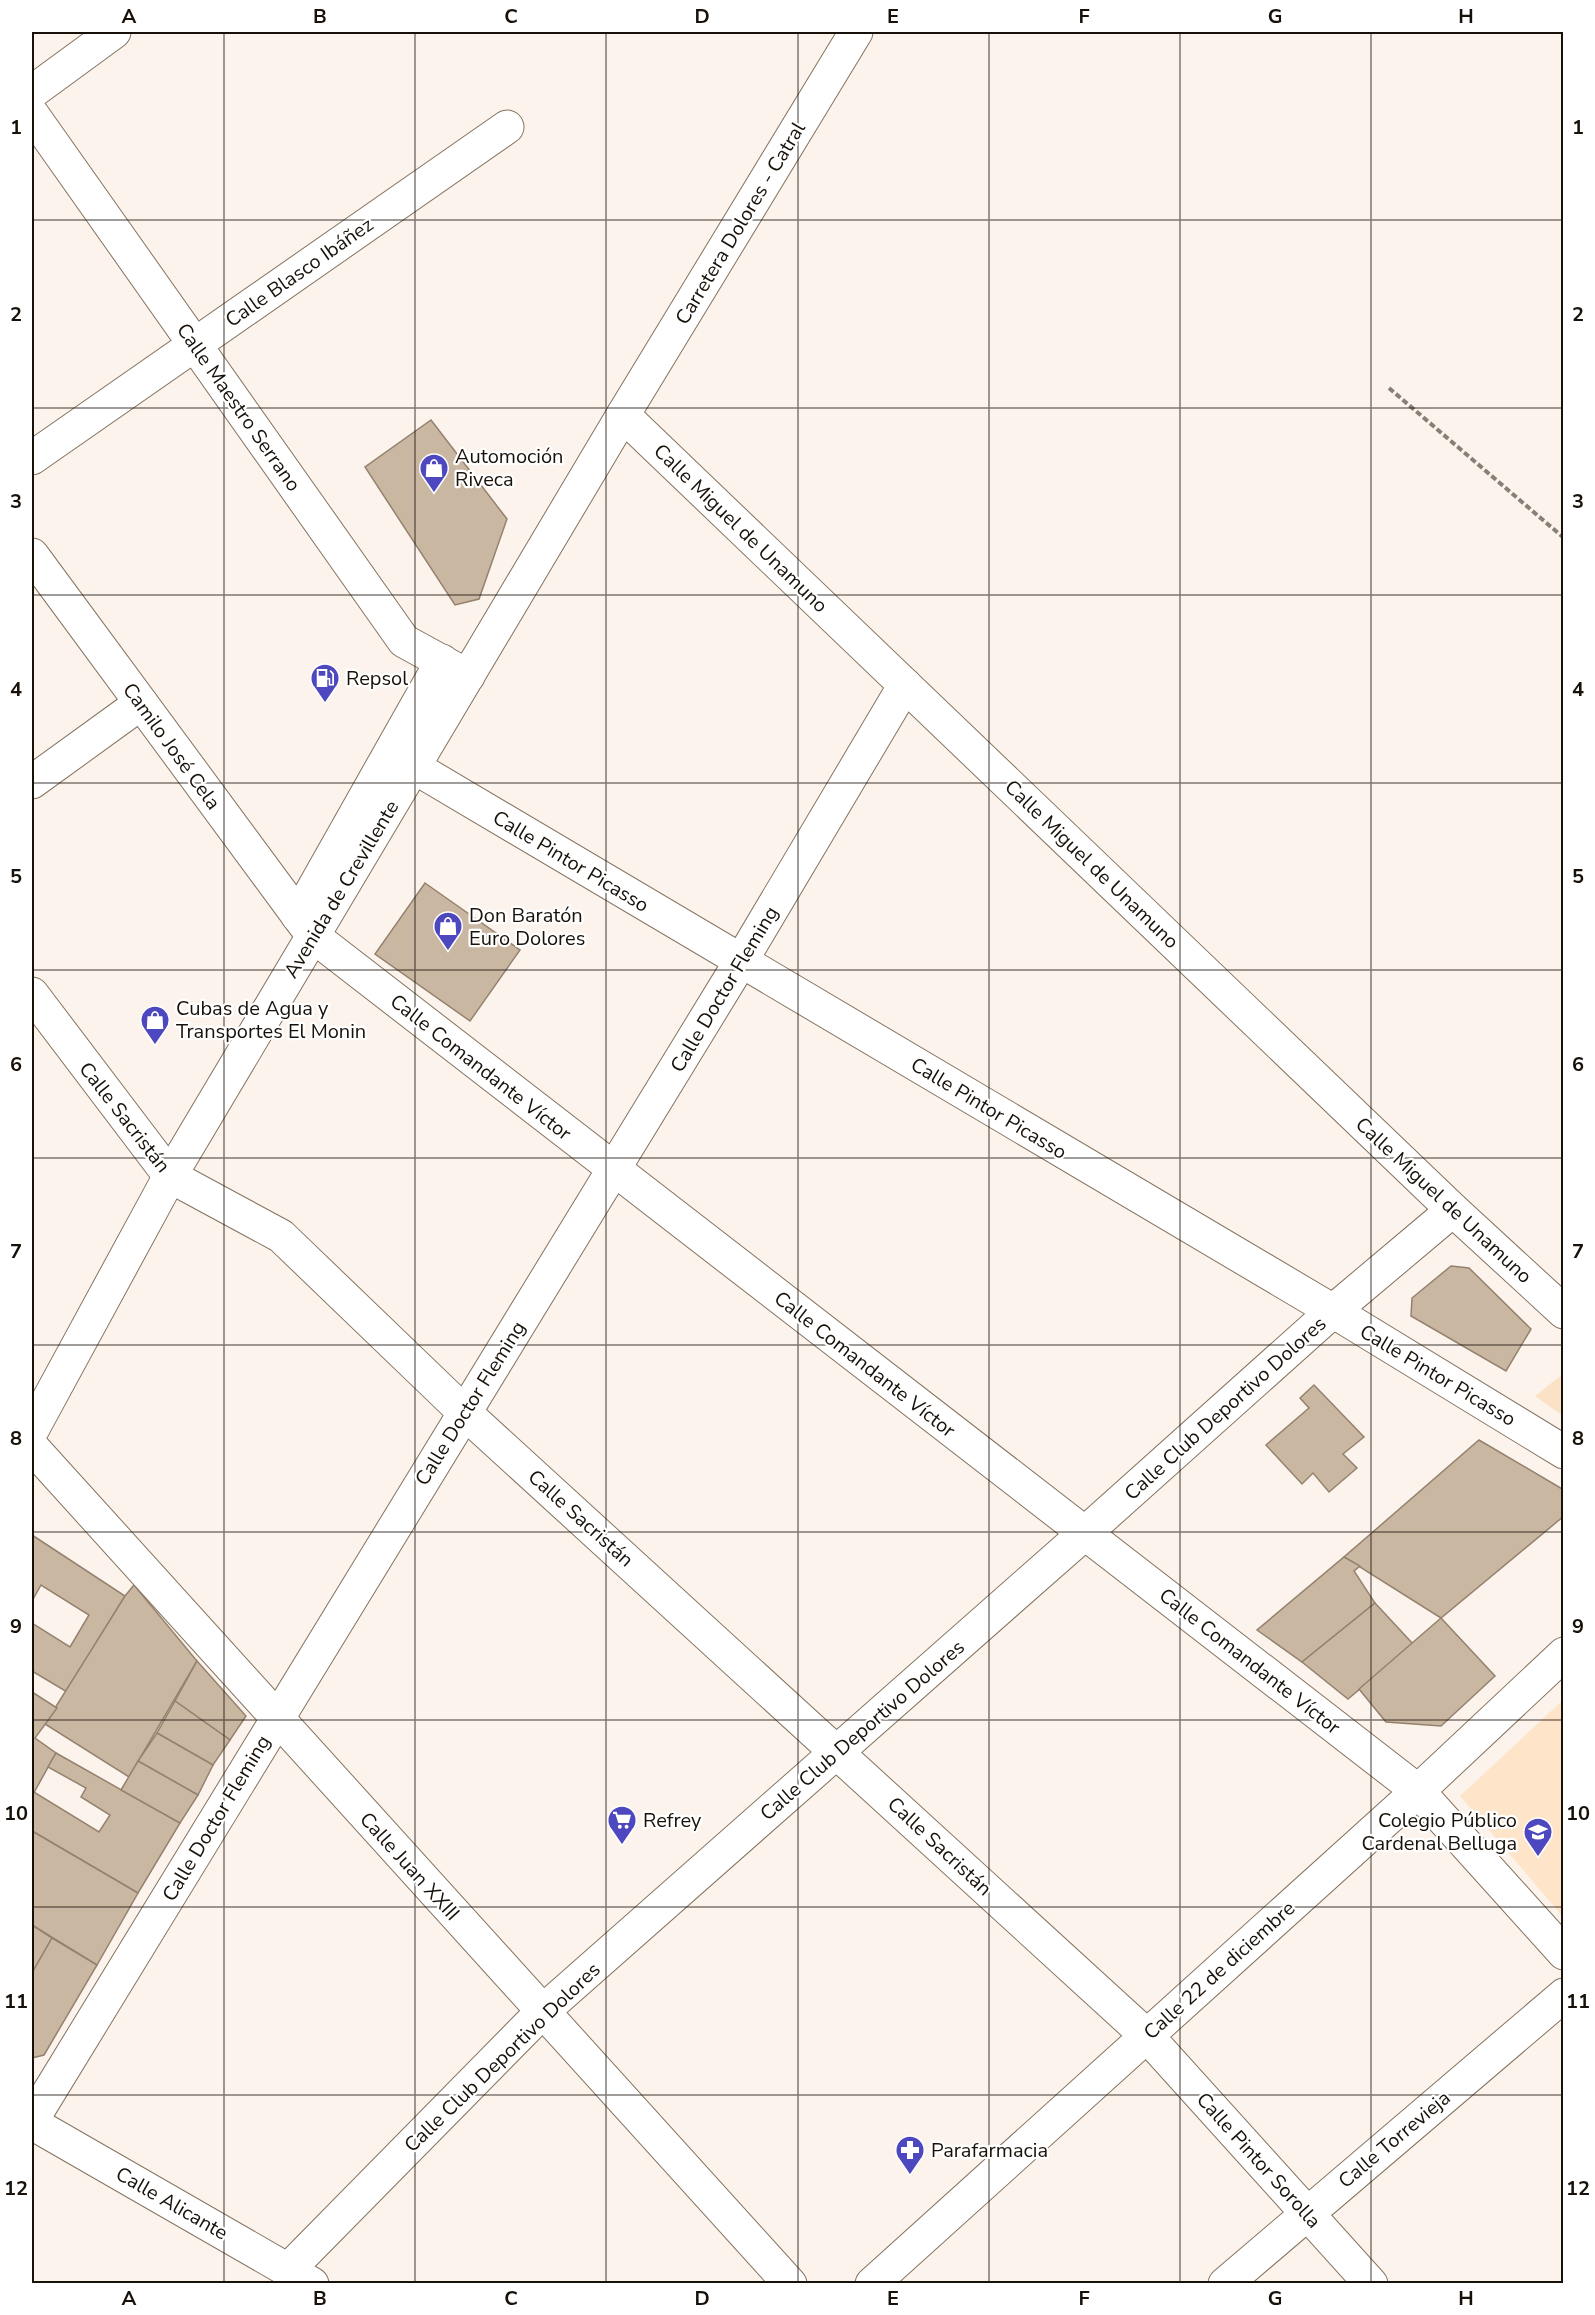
<svg xmlns="http://www.w3.org/2000/svg" width="1595" height="2315" font-family="'Nunito Sans',sans-serif">
<style>
.built{fill:#fee4c9}
.green{fill:#fbe1c5}
.building{fill:#cab7a2;stroke:#94826f;stroke-width:1.5}
.lines{fill:none;stroke-linecap:round;stroke-linejoin:round}
.minor-casing{stroke:#857360;stroke-width:35}
.path{stroke:#878078;stroke-width:4;stroke-dasharray:6 3;stroke-linecap:butt}
.minor{stroke:#fff;stroke-width:33}
.grid{fill:none;stroke:#18110a;stroke-width:1.5;stroke-opacity:0.55}
.labels{text-anchor:middle;stroke-width:4.5;stroke-linejoin:round;paint-order:stroke}
.street-label{font-size:20px;fill:#18110a;stroke:#fff}
.poi-label{font-size:20px;fill:#18110a;stroke:#fff;text-anchor:start}
.neatline{fill:none;stroke:#18110a;stroke-width:2}
.grid-label{font-size:20px;text-anchor:middle;font-weight:bold;fill:#18110a}
</style>
<rect width="100%" height="100%" fill="#fcf4ec"/>
<path class="built" d="M 1563,1700 L 1563,1917 L 1460,1796 Z"/>
<path class="green" d="M 1563,1374 L 1563,1416 L 1535,1396 Z"/>
<g class="building">
<path d="M 431,420 L 507,519 L 479,599 L 455,605 L 365,467 Z"/>
<path d="M 425,883 L 520,950 L 470,1021 L 375,954 Z"/>
<path d="M 1451,1266 L 1469,1268 L 1531,1329 L 1506,1371 L 1411,1316 L 1412,1298 Z"/>
<path d="M 1314,1385 L 1364,1437 L 1343,1454 L 1357,1468 L 1329,1492 L 1313,1473 L 1302,1484 L 1266,1445 L 1309,1408 L 1300,1398 Z"/>
<path d="M 1479,1440 L 1564,1490 L 1564,1516 L 1441,1618 L 1344,1557 Z"/>
<path d="M 32,1535 L 125,1596 L 67,1692 L 32,1671 L 32,1623 L 70,1647 L 89,1615 L 41,1585 L 32,1601 Z"/>
<path d="M 1344,1557 L 1360,1566 L 1354,1571 L 1375,1603 L 1302,1662 L 1257,1630 Z"/>
<path d="M 134,1585 L 197,1661 L 129,1777 L 45,1724 L 125,1596 Z"/>
<path d="M 1375,1603 L 1413,1644 L 1348,1699 L 1302,1662 Z"/>
<path d="M 1441,1618 L 1495,1676 L 1441,1726 L 1386,1722 L 1359,1689 Z"/>
<path d="M 197,1661 L 246,1716 L 230,1740 L 175,1701 Z"/>
<path d="M 32,1692 L 57,1708 L 35,1738 L 56,1753 L 32,1796 Z"/>
<path d="M 175,1701 L 230,1740 L 213,1765 L 157,1733 Z"/>
<path d="M 157,1733 L 213,1765 L 198,1795 L 138,1761 Z"/>
<path d="M 56,1753 L 180,1823 L 138,1893 L 32,1831 L 32,1796 L 34,1792 L 99,1832 L 110,1815 L 81,1797 L 86,1788 L 48,1767 Z"/>
<path d="M 138,1761 L 198,1795 L 180,1823 L 121,1790 Z"/>
<path d="M 32,1831 L 138,1893 L 97,1965 L 32,1925 Z"/>
<path d="M 32,1925 L 52,1938 L 32,1973 Z"/>
<path d="M 52,1938 L 97,1965 L 44,2055 L 32,2058 L 32,1973 Z"/>
</g>
<g class="lines">
<g class="minor-casing">
<g id="minor">
<path d="M 32,92 L 114,32"/>
<path d="M 32,114 L 404,641 L 468,676"/>
<path d="M 623,415 L 1453,1210 L 1564,1312"/>
<path d="M 32,458 L 507,127"/>
<path d="M 32,555 L 313,936 L 1418,1791 L 1564,1953"/>
<path d="M 414,767 L 1333,1311 L 1564,1452"/>
<path d="M 32,782 L 141,703"/>
<path d="M 298,916 L 442,661"/>
<path d="M 32,994 L 170,1176 L 281,1236 L 464,1412 L 1147,2036 L 1371,2284"/>
<path d="M 32,1430 L 170,1176 L 623,415 L 856,32"/>
<path d="M 32,1447 L 790,2284"/>
<path d="M 32,2120 L 741,961 L 905,685"/>
<path d="M 32,2123 L 312,2284"/>
<path d="M 288,2270 L 543,2011 L 1085,1533 L 1333,1311 L 1453,1210"/>
<path d="M 872,2284 L 1418,1791 L 1564,1654"/>
<path d="M 1225,2284 L 1564,1995"/>
</g>
</g>
<path class="path" d="M 1389,388 L 1564,538"/>
<use href="#minor" class="minor"/>
</g>
<path class="grid" d="M 224,32 L 224,2284M 415,32 L 415,2284M 606,32 L 606,2284M 798,32 L 798,2284M 989,32 L 989,2284M 1180,32 L 1180,2284M 1371,32 L 1371,2284M 32,220 L 1564,220M 32,408 L 1564,408M 32,595 L 1564,595M 32,783 L 1564,783M 32,970 L 1564,970M 32,1158 L 1564,1158M 32,1345 L 1564,1345M 32,1532 L 1564,1532M 32,1720 L 1564,1720M 32,1907 L 1564,1907M 32,2095 L 1564,2095"/>
<defs>
<g id="shop-pin" transform="scale(1.5)"><path d="M0 17L-7.5 6A9.5 9.5 0 1 1 7.5 6Z" fill="#4d48bf" stroke="#fff"/><path d="M-5-2.5h2.3a2.7 3.5 0 0 1 5.4 0H5L5.5 6h-11ZM-1.5-2.5h3a1.5 2.3 0 0 0-3 0Z" fill="#fff"/></g>
<g id="fuel-pin" transform="scale(1.5)"><path d="M0 17L-7.5 6A9.5 9.5 0 1 1 7.5 6Z" fill="#4d48bf" stroke="#fff"/><path d="M-5.5-6h7V0h2V4h1.3V-2.5L3-4.5l.8-.8L6-3V5H2.5V1h-1V6h-7ZM-4.2-4.7v3.2H.2V-4.7Z" fill="#fff"/></g>
<g id="supermarket-pin" transform="scale(1.5)"><path d="M0 17L-7.5 6A9.5 9.5 0 1 1 7.5 6Z" fill="#4d48bf" stroke="#fff"/><path d="M-6-5.5h2.5l.6 2H6L4.5 2H-2.5L-4.4-4H-6ZM-1.5 3.2a1.3 1.3 0 1 0 .1 0ZM3 3.2a1.3 1.3 0 1 0 .1 0Z" fill="#fff"/></g>
<g id="school-pin" transform="scale(1.5)"><path d="M0 17L-7.5 6A9.5 9.5 0 1 1 7.5 6Z" fill="#4d48bf" stroke="#fff"/><path d="M0-5L7-2L0 1L-7-2ZM-4 1L0 2.5L4 1V4Q0 6-4 4Z" fill="#fff"/></g>
<g id="pharmacy-pin" transform="scale(1.5)"><path d="M0 17L-7.5 6A9.5 9.5 0 1 1 7.5 6Z" fill="#4d48bf" stroke="#fff"/><path d="M-2-6h4v4h4v4h-4v4h-4v-4h-4v-4h4Z" fill="#fff"/></g>
</defs>
<g fill-rule="evenodd">
<use href="#shop-pin" x="434" y="468"/>
<use href="#fuel-pin" x="325" y="678"/>
<use href="#shop-pin" x="448" y="926"/>
<use href="#shop-pin" x="155" y="1020"/>
<use href="#supermarket-pin" x="622" y="1820"/>
<use href="#school-pin" x="1538" y="1832"/>
<use href="#pharmacy-pin" x="910" y="2150"/>
</g>
<g class="labels">
<g class="street-label">
<text transform="translate(740 223) rotate(-59)" y="7">Carretera Dolores - Catral</text>
<text transform="translate(299 272) rotate(-35)" y="7">Calle Blasco Ibáñez</text>
<text transform="translate(239 407) rotate(55)" y="7">Calle Maestro Serrano</text>
<text transform="translate(741 528) rotate(44)" y="7">Calle Miguel de Unamuno</text>
<text transform="translate(172 746) rotate(54)" y="7">Camilo José Cela</text>
<text transform="translate(571 861) rotate(31)" y="7">Calle Pintor Picasso</text>
<text transform="translate(1092 864) rotate(44)" y="7">Calle Miguel de Unamuno</text>
<text transform="translate(341 889) rotate(-59)" y="7">Avenida de Crevillente</text>
<text transform="translate(724 989) rotate(-59)" y="7">Calle Doctor Fleming</text>
<text transform="translate(481 1067) rotate(38)" y="7">Calle Comandante Víctor</text>
<text transform="translate(989 1108) rotate(31)" y="7">Calle Pintor Picasso</text>
<text transform="translate(125 1117) rotate(52)" y="7">Calle Sacristán</text>
<text transform="translate(1444 1200) rotate(43)" y="7">Calle Miguel de Unamuno</text>
<text transform="translate(865 1364) rotate(38)" y="7">Calle Comandante Víctor</text>
<text transform="translate(1438 1375) rotate(31)" y="7">Calle Pintor Picasso</text>
<text transform="translate(470 1403) rotate(-58)" y="7">Calle Doctor Fleming</text>
<text transform="translate(1225 1408) rotate(-42)" y="7">Calle Club Deportivo Dolores</text>
<text transform="translate(581 1518) rotate(42)" y="7">Calle Sacristán</text>
<text transform="translate(1250 1661) rotate(38)" y="7">Calle Comandante Víctor</text>
<text transform="translate(862 1730) rotate(-41)" y="7">Calle Club Deportivo Dolores</text>
<text transform="translate(216 1818) rotate(-59)" y="7">Calle Doctor Fleming</text>
<text transform="translate(940 1846) rotate(43)" y="7">Calle Sacristán</text>
<text transform="translate(410 1866) rotate(48)" y="7">Calle Juan XXIII</text>
<text transform="translate(1219 1970) rotate(-42)" y="7">Calle 22 de diciembre</text>
<text transform="translate(502 2057) rotate(-44)" y="7">Calle Club Deportivo Dolores</text>
<text transform="translate(1394 2139) rotate(-40)" y="7">Calle Torrevieja</text>
<text transform="translate(1259 2160) rotate(48)" y="7">Calle Pintor Sorolla</text>
<text transform="translate(172 2203) rotate(30)" y="7">Calle Alicante</text>
</g>
<g class="poi-label">
<text x="455" y="463">Automoción<tspan x="455" dy="23">Riveca</tspan></text>
<text x="346" y="685">Repsol</text>
<text x="469" y="922">Don Baratón<tspan x="469" dy="23">Euro Dolores</tspan></text>
<text x="176" y="1015">Cubas de Agua y<tspan x="176" dy="23">Transportes El Monin</tspan></text>
<text x="643" y="1827">Refrey</text>
<text x="1517" y="1827" text-anchor="end">Colegio Público<tspan x="1517" dy="23">Cardenal Belluga</tspan></text>
<text x="931" y="2157">Parafarmacia</text>
</g>
</g>
<rect width="1595" height="2315" fill="none" stroke="#ffffff" stroke-width="66"/>
<rect x="33" y="33" width="1529" height="2249" class="neatline"/>
<g class="grid-label">
<text x="129" y="23">A</text>
<text x="320" y="23">B</text>
<text x="511" y="23">C</text>
<text x="702" y="23">D</text>
<text x="893" y="23">E</text>
<text x="1084" y="23">F</text>
<text x="1275" y="23">G</text>
<text x="1466" y="23">H</text>
<text x="16" y="134">1</text>
<text x="1578" y="134">1</text>
<text x="16" y="321">2</text>
<text x="1578" y="321">2</text>
<text x="16" y="508">3</text>
<text x="1578" y="508">3</text>
<text x="16" y="696">4</text>
<text x="1578" y="696">4</text>
<text x="16" y="883">5</text>
<text x="1578" y="883">5</text>
<text x="16" y="1071">6</text>
<text x="1578" y="1071">6</text>
<text x="16" y="1258">7</text>
<text x="1578" y="1258">7</text>
<text x="16" y="1445">8</text>
<text x="1578" y="1445">8</text>
<text x="16" y="1633">9</text>
<text x="1578" y="1633">9</text>
<text x="16" y="1820">10</text>
<text x="1578" y="1820">10</text>
<text x="16" y="2008">11</text>
<text x="1578" y="2008">11</text>
<text x="16" y="2195">12</text>
<text x="1578" y="2195">12</text>
<text x="129" y="2305">A</text>
<text x="320" y="2305">B</text>
<text x="511" y="2305">C</text>
<text x="702" y="2305">D</text>
<text x="893" y="2305">E</text>
<text x="1084" y="2305">F</text>
<text x="1275" y="2305">G</text>
<text x="1466" y="2305">H</text>
</g>
</svg>
